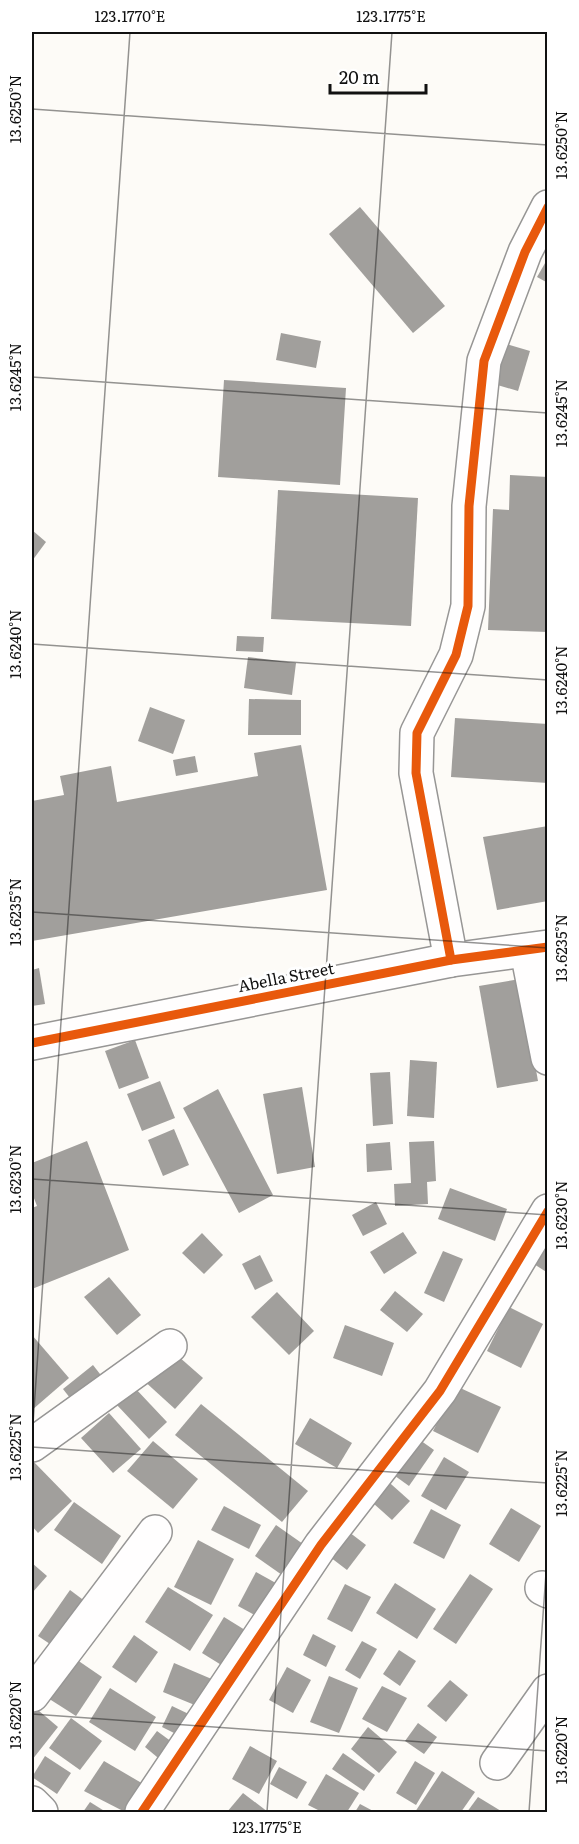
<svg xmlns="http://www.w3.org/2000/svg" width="579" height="1844" font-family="Literata,serif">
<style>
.building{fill:#a19f9c}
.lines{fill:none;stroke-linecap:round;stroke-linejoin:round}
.minor-casing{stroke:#979695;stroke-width:36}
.tertiary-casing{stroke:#979695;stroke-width:36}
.minor{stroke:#fffefe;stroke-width:33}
.tertiary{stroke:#fffefe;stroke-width:33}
.cycleway-casing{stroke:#fff;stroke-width:13}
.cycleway{stroke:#e8590c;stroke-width:9}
.ticks{fill:none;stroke:#111;stroke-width:1.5;stroke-opacity:0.45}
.labels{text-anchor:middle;stroke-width:6;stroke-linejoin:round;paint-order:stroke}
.street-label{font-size:16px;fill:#111;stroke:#fff}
.neatline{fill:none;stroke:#111;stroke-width:2}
.ticks-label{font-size:15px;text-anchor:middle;fill:#111}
</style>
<rect width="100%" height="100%" fill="#fdfbf7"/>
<g class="building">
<path d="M 360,207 L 445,306 L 413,333 L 329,234 Z"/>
<path d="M 548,258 L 548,283 L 537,277 Z"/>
<path d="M 281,333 L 321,341 L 316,368 L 276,360 Z"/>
<path d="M 506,344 L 530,351 L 518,391 L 494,384 Z"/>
<path d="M 224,380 L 346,388 L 340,485 L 218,477 Z"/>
<path d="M 510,475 L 548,477 L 548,632 L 488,630 L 493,509 L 509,510 Z"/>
<path d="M 278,490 L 418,498 L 411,626 L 271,619 Z"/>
<path d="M 32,530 L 46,542 L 32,561 Z"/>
<path d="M 237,636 L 264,637 L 263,652 L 236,651 Z"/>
<path d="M 248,657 L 296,663 L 292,695 L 244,688 Z"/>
<path d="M 249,699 L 301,700 L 301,735 L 248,735 Z"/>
<path d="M 150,707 L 185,720 L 173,754 L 138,741 Z"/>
<path d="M 455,718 L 548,724 L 548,783 L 451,777 Z"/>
<path d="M 301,745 L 327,890 L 32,941 L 32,801 L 64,795 L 60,776 L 111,766 L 117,802 L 258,776 L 254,753 Z"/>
<path d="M 195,756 L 198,772 L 176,776 L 173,760 Z"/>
<path d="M 548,826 L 548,901 L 497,910 L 483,837 Z"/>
<path d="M 39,968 L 45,1004 L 32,1006 L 32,970 Z"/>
<path d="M 520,979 L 538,1081 L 497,1088 L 479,986 Z"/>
<path d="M 135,1040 L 149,1078 L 119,1089 L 105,1051 Z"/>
<path d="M 410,1060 L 437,1062 L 434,1118 L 407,1116 Z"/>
<path d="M 390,1072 L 393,1124 L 373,1126 L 370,1073 Z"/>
<path d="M 160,1081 L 175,1118 L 142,1131 L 127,1094 Z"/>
<path d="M 302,1087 L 315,1167 L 277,1174 L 263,1094 Z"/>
<path d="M 218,1089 L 273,1195 L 239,1213 L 183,1108 Z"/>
<path d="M 174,1129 L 189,1165 L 163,1176 L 148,1140 Z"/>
<path d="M 87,1141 L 129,1250 L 32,1289 L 32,1208 L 37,1206 L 32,1193 L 32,1163 Z"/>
<path d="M 434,1141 L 436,1181 L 427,1182 L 428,1204 L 395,1206 L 394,1184 L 411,1183 L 409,1142 Z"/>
<path d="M 390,1142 L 392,1170 L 367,1172 L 366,1144 Z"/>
<path d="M 450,1188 L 507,1209 L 495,1241 L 438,1219 Z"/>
<path d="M 376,1202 L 387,1224 L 363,1236 L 352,1215 Z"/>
<path d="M 403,1232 L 417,1253 L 384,1274 L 370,1252 Z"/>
<path d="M 202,1233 L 223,1255 L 204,1274 L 182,1253 Z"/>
<path d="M 538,1239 L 548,1245 L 548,1273 L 526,1259 Z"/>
<path d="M 443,1251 L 463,1259 L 444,1302 L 424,1293 Z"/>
<path d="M 260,1255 L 273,1281 L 255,1290 L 242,1264 Z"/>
<path d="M 109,1277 L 141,1315 L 117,1335 L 84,1297 Z"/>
<path d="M 395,1291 L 423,1314 L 407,1332 L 380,1310 Z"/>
<path d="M 277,1292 L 314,1331 L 289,1355 L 251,1317 Z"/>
<path d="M 509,1307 L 543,1324 L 521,1368 L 487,1351 Z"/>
<path d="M 345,1325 L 394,1343 L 382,1376 L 333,1358 Z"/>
<path d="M 32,1335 L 69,1378 L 32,1410 Z"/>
<path d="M 170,1349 L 203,1378 L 175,1409 L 142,1379 Z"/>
<path d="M 93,1365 L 107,1383 L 77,1407 L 63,1389 Z"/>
<path d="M 456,1386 L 501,1407 L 478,1453 L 433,1431 Z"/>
<path d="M 134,1387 L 167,1422 L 149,1439 L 116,1404 Z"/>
<path d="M 201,1404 L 308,1491 L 282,1522 L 175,1435 Z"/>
<path d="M 109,1413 L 141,1449 L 113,1473 L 81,1438 Z"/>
<path d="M 310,1418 L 352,1443 L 337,1468 L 295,1444 Z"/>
<path d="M 410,1433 L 434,1450 L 409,1486 L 384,1468 Z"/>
<path d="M 153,1441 L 198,1479 L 173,1509 L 127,1471 Z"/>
<path d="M 444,1457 L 469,1472 L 446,1510 L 421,1496 Z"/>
<path d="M 32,1460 L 72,1501 L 38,1533 L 32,1526 Z"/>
<path d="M 382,1476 L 410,1501 L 392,1520 L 364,1495 Z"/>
<path d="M 74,1502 L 121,1536 L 102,1564 L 54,1530 Z"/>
<path d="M 224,1506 L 261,1525 L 249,1549 L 211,1530 Z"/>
<path d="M 511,1508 L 541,1526 L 519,1562 L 489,1544 Z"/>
<path d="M 431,1509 L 461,1525 L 444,1559 L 413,1543 Z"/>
<path d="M 276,1525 L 313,1551 L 292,1582 L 255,1556 Z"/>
<path d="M 345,1529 L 366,1545 L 347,1570 L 326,1554 Z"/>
<path d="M 198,1540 L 234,1559 L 211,1605 L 174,1587 Z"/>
<path d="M 32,1563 L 47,1576 L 32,1593 Z"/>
<path d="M 256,1572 L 283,1587 L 264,1620 L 238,1606 Z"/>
<path d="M 470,1574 L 493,1589 L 456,1644 L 433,1629 Z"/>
<path d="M 395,1583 L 436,1609 L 417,1639 L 376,1613 Z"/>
<path d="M 345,1584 L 371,1597 L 352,1632 L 327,1619 Z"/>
<path d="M 168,1587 L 213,1615 L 190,1651 L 145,1622 Z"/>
<path d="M 70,1590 L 90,1605 L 59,1650 L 38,1636 Z"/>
<path d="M 224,1617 L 245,1630 L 223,1666 L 202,1653 Z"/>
<path d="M 313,1634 L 336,1646 L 326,1667 L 303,1655 Z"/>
<path d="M 134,1635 L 158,1652 L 136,1683 L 112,1667 Z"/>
<path d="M 362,1641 L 377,1649 L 360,1679 L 345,1670 Z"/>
<path d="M 399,1650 L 416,1661 L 400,1686 L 383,1674 Z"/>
<path d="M 67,1653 L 102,1677 L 76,1716 L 40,1693 Z"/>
<path d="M 174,1663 L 214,1680 L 202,1708 L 163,1692 Z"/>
<path d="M 287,1667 L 311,1680 L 293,1713 L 269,1700 Z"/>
<path d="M 329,1676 L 358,1688 L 339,1733 L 310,1722 Z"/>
<path d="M 450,1680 L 468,1695 L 446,1722 L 427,1706 Z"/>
<path d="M 382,1686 L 407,1698 L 387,1732 L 362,1719 Z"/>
<path d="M 110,1688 L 156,1717 L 135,1751 L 89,1722 Z"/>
<path d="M 32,1705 L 58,1727 L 32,1760 Z"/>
<path d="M 172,1706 L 195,1717 L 184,1738 L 162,1727 Z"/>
<path d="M 71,1718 L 102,1741 L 80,1770 L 49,1748 Z"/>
<path d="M 418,1723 L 437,1737 L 424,1754 L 405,1741 Z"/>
<path d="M 368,1727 L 397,1752 L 379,1773 L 351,1749 Z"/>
<path d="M 157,1731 L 176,1745 L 163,1762 L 145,1747 Z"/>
<path d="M 250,1746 L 277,1761 L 259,1794 L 232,1779 Z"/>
<path d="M 343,1753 L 375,1775 L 364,1791 L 332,1769 Z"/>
<path d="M 45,1756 L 71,1773 L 57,1794 L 32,1777 Z"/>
<path d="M 104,1761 L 145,1785 L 125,1812 L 84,1791 Z"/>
<path d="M 415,1761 L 435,1773 L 416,1805 L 396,1793 Z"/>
<path d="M 279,1767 L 307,1782 L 297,1799 L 270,1784 Z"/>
<path d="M 442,1771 L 475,1792 L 461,1812 L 415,1812 Z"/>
<path d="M 326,1774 L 359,1793 L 347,1812 L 322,1812 L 308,1805 Z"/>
<path d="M 243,1793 L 268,1812 L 227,1812 Z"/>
<path d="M 478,1797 L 501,1811 L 500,1812 L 467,1812 Z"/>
<path d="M 90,1802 L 106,1812 L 83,1812 Z"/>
<path d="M 360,1804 L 375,1812 L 355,1812 Z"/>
</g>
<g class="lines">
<g class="minor-casing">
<g id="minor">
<path d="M 527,951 L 548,1058"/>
<path d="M 32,1445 L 170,1346"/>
<path d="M 542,1588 L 548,1591"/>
<path d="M 32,1695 L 155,1532"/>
<path d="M 497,1763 L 548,1691"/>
<path d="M 32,1803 L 41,1812"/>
<path d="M 142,1812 L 321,1545 L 440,1391 L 548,1211"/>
</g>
</g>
<g class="tertiary-casing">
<g id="tertiary">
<path d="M 451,960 L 416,773 L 417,733 L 456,655 L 468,606 L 469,506 L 484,361 L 525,252 L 548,207"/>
<path d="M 32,1043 L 451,960 L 548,947"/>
</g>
</g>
<use href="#minor" class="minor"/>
<use href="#tertiary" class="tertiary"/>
<g class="cycleway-casing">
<g id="cycleway">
<path d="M 451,960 L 416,773 L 417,733 L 456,655 L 468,606 L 469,506 L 484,361 L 525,252 L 548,207"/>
<path d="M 32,1043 L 451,960 L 548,947"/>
<path d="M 142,1812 L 321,1545 L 440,1391 L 548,1211"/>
</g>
</g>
<use href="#cycleway" class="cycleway"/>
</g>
<path class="ticks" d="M 32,109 L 548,145M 32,377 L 548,413M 32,644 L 548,680M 32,912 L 548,948M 32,1179 L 548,1215M 32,1438 L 130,32M 32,1447 L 548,1483M 32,1714 L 548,1751M 267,1812 L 392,32M 529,1812 L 548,1545"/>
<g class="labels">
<g class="street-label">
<text transform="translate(286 977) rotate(-11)" y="6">Abella Street</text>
</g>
</g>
<rect width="579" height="1844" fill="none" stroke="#ffffff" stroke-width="66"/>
<path d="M330 84v9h96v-9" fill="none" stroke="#111111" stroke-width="3"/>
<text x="339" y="84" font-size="18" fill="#111111" stroke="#ffffff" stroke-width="4.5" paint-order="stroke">20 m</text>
<rect x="33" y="33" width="513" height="1778" class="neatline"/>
<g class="ticks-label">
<text x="130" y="22">123.1770°E</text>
<text x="391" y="22">123.1775°E</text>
<text transform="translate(16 109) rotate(-90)" y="5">13.6250°N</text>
<text transform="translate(562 145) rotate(-90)" y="5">13.6250°N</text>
<text transform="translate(16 377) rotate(-90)" y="5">13.6245°N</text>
<text transform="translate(562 413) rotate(-90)" y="5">13.6245°N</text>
<text transform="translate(16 644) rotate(-90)" y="5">13.6240°N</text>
<text transform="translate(562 680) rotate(-90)" y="5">13.6240°N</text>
<text transform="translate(16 912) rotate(-90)" y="5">13.6235°N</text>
<text transform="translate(562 948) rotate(-90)" y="5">13.6235°N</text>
<text transform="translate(16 1179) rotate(-90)" y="5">13.6230°N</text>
<text transform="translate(562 1215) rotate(-90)" y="5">13.6230°N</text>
<text transform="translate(16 1447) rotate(-90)" y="5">13.6225°N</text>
<text transform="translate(562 1483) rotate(-90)" y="5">13.6225°N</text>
<text transform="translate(16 1715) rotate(-90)" y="5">13.6220°N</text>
<text transform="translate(562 1750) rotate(-90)" y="5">13.6220°N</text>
<text x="267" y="1833">123.1775°E</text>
</g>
</svg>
